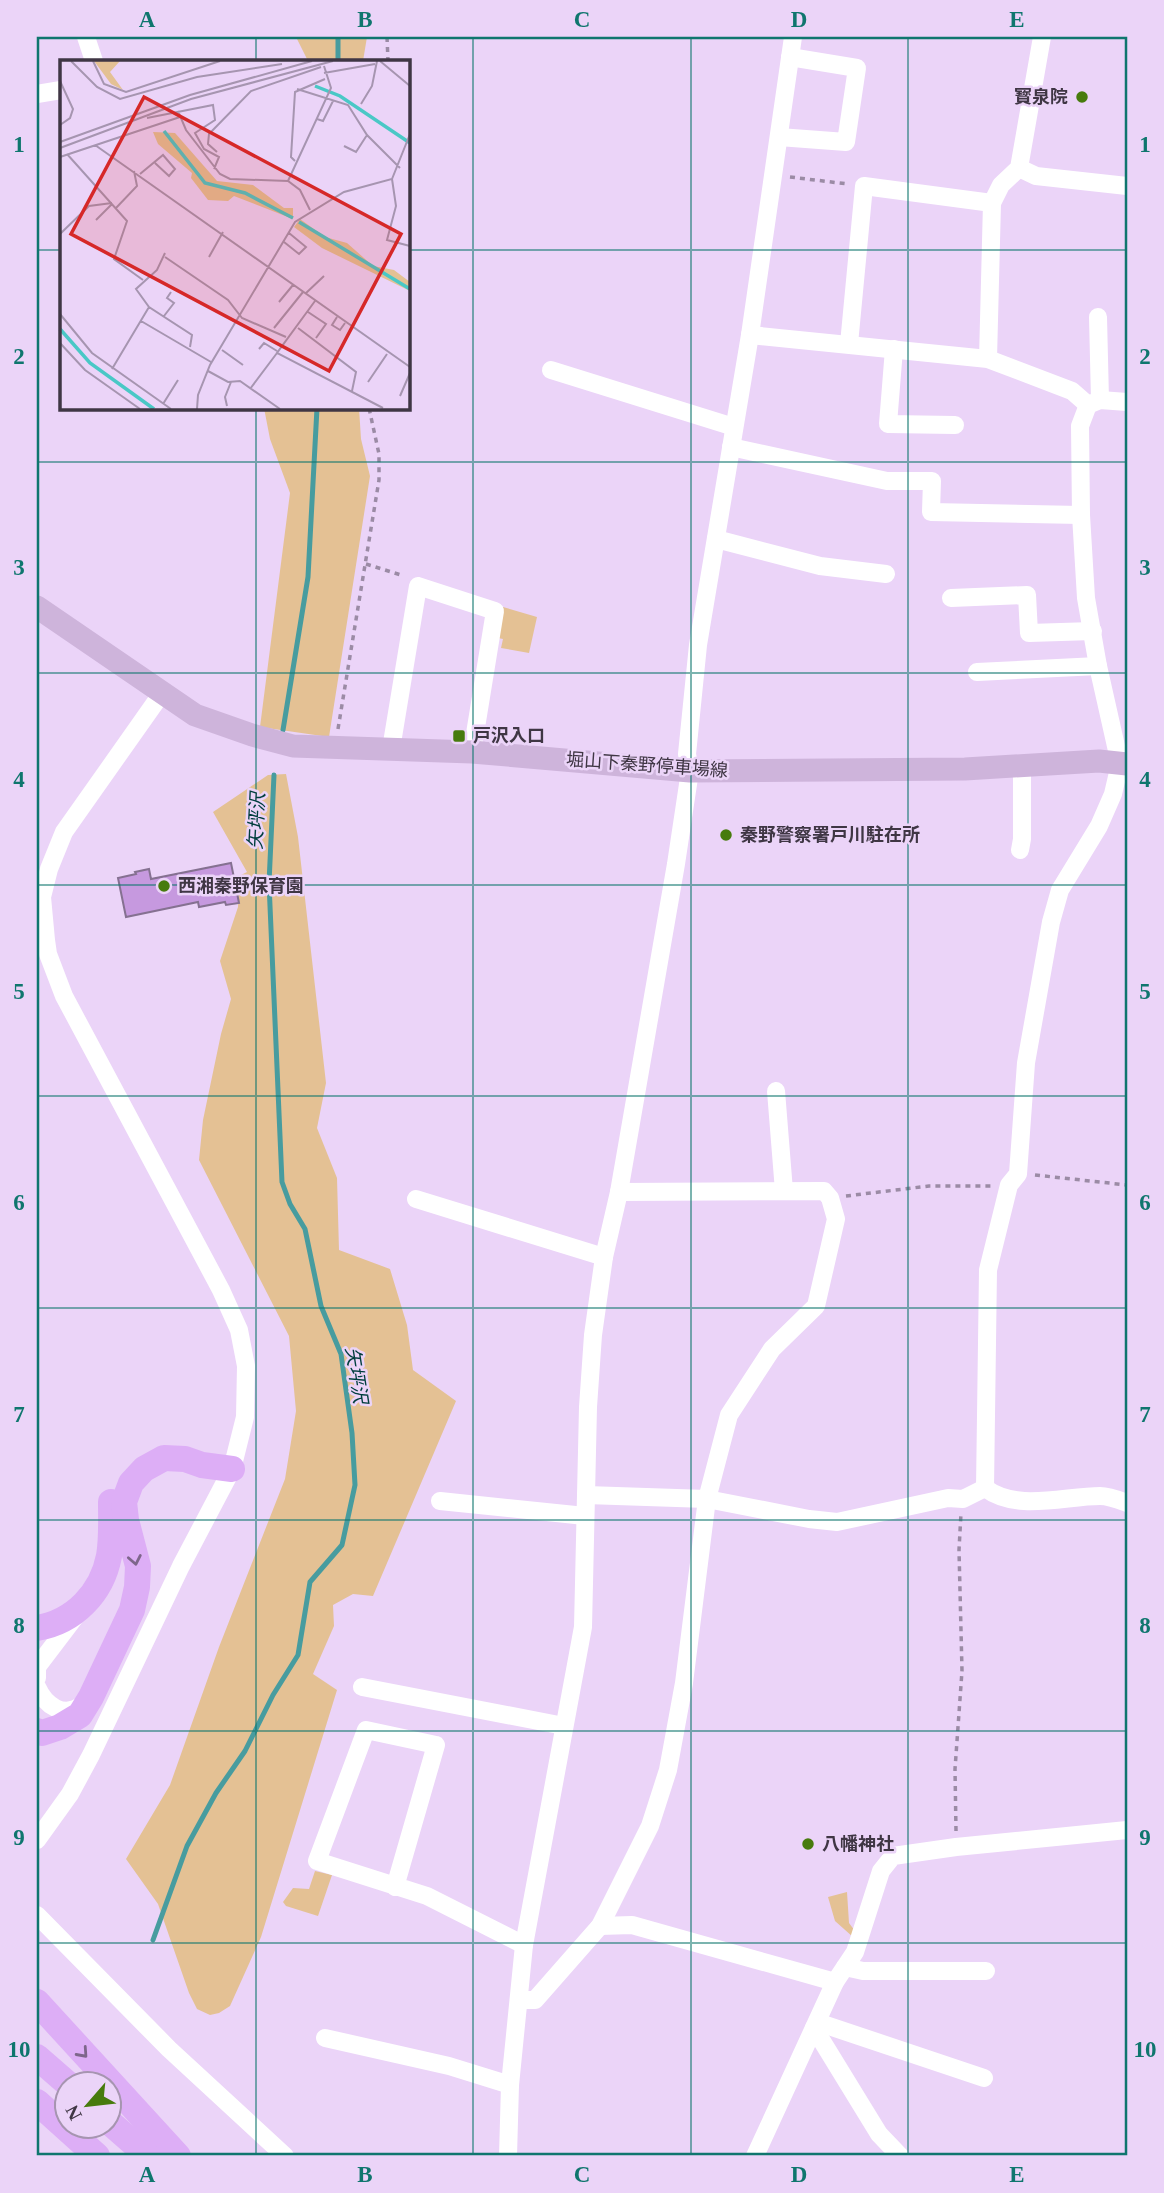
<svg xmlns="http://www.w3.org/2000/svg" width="1164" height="2193" font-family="'Times New Roman','Noto Sans JP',serif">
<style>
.green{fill:#e4c194}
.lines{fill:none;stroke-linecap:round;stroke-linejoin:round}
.stream{stroke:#479c9f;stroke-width:5}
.building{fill:#c699df;stroke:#857191;stroke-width:2}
.path{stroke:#9b8ba5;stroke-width:3.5;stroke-dasharray:5 5;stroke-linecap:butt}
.minor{stroke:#fff;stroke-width:18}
.major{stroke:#ceb4db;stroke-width:23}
.highway{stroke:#ddaef6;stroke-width:26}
.oneway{stroke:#7e668b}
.grid{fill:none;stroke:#0f766e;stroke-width:2;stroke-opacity:0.55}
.poi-dot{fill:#477b0d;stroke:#ebd4f8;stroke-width:2.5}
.labels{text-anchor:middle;stroke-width:5;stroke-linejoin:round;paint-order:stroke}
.poi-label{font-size:18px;font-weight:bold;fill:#3f3644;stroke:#ebd4f8;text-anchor:start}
.street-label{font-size:18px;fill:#3f3644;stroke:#ebd4f8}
.water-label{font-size:19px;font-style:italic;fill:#013e3d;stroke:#ebd4f8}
.inset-river{fill:none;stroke:#4ac8c6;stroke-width:3.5}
.inset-road{fill:none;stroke:#a695b0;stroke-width:2}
.view{fill:#d62828;fill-opacity:0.15;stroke:#d62828;stroke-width:3.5}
.inset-edge{fill:none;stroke:#3f3644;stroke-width:3.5}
.neatline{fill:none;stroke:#0f766e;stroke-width:2.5}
.grid-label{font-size:23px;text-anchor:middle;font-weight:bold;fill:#0f766e}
</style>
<rect width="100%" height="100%" fill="#ebd4f8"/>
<g class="green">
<path d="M 296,37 L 367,37 L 363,61 L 308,61 Z"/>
<path d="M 264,408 L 359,408 L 361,439 L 370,476 L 329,737 L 260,727 L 290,493 L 270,439 Z"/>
<path d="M 503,607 L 537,617 L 529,653 L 501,648 L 503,639 L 498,638 Z"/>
<path d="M 286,774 L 298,837 L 326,1083 L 317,1128 L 337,1178 L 339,1250 L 390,1269 L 407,1325 L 413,1370 L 456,1401 L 373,1596 L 353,1594 L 333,1605 L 334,1626 L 313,1674 L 337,1690 L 261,1937 L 230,2006 L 219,2013 L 210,2015 L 197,2009 L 189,1993 L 158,1904 L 126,1859 L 170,1785 L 219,1647 L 285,1479 L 296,1411 L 289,1336 L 199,1160 L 203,1120 L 221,1034 L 231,999 L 220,961 L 238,907 L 239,876 L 247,872 L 213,812 L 268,775 Z"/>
<path d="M 315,1871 L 332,1875 L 318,1916 L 286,1906 L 283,1902 L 293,1888 L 309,1889 Z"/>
<path d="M 847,1892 L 849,1923 L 855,1931 L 853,1937 L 835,1921 L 828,1897 Z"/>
</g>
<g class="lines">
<g class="stream">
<path d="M 338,37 L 338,61"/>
<path d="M 283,730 L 308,577 L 317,408"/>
<path d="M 153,1940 L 187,1846 L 216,1793 L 245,1751 L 273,1695 L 298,1655 L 310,1582 L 342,1545 L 355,1485 L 352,1433 L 341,1354 L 321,1306 L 305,1229 L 290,1204 L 282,1182 L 269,883 L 274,775"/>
</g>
</g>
<path class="building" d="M 231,863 L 239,903 L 226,905 L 225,902 L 199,907 L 198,902 L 126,917 L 118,878 L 136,874 L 135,872 L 149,869 L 151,879 Z"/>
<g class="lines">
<g class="path">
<path d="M 387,37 L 388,61"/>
<path d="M 790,177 L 848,184"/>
<path d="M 366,564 L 404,576"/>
<path d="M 338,729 L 379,480 L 379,454 L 369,408"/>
<path d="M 1035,1175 L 1127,1185"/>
<path d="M 846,1196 L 929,1186 L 992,1186"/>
<path d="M 956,1831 L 955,1769 L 962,1671 L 959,1550 L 961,1513"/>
</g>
<g class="minor">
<path d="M 86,37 L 94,61"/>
<path d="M 37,94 L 61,90"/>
<path d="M 779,137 L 846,142 L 857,68 L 790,57"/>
<path d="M 1019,168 L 1036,176 L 1127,186"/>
<path d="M 1098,317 L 1100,400"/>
<path d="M 750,335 L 988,359 L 1072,391 L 1088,405"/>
<path d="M 849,344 L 864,186 L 992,203"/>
<path d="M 894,349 L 888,424 L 955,425"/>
<path d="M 988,359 L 992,203 L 1001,185 L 1019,168 L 1042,37"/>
<path d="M 551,370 L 734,427"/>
<path d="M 731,447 L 887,481 L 932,481 L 931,512 L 1081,515"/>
<path d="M 716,539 L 820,566 L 886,574"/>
<path d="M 951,598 L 1027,595 L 1029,633 L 1093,631"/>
<path d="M 977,672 L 1098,666"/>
<path d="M 391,749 L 418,586 L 495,611 L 472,752"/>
<path d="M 1020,850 L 1022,839 L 1022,764"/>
<path d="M 776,1091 L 784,1191"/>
<path d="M 416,1199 L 604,1257"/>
<path d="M 985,1488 L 988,1270 L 1009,1185 L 1018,1174 L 1026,1063 L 1051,922 L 1060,890 L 1099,826 L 1113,794 L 1120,764 L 1098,666 L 1086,598 L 1081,515 L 1080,426 L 1088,405 L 1100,400 L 1127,402"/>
<path d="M 985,1488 C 1017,1512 1064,1496 1100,1496 C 1109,1496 1119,1500 1127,1503"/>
<path d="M 586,1495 L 707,1499 L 809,1519 L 837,1522 L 948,1498 L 963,1499 L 985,1488"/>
<path d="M 440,1501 L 585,1516"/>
<path d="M 37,1678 L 37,1667 L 75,1617"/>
<path d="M 37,1687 C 45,1705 64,1720 83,1704"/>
<path d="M 362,1687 L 564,1726"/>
<path d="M 37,1840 L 70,1794 L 91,1755 L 181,1566 L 232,1469 L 245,1417 L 246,1366 L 239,1330 L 221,1290 L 64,996 L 48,954 L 46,940 L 42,897 L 49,869 L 64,832 L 162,693"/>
<path d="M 395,1887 L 436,1745 L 366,1730 L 317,1861 L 427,1896 L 524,1945"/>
<path d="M 37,1915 L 169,2049 L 285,2156"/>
<path d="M 600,1926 L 632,1925 L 835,1982"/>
<path d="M 845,1967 L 863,1971 L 986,1971"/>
<path d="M 520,2000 L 535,2000 L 600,1926 L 650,1826 L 668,1770 L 684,1683 L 707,1499 L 729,1415 L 772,1349 L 816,1306 L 836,1219 L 830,1198 L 824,1191 L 619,1192"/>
<path d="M 817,2022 L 984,2078"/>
<path d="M 814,2028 L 879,2134 L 900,2156"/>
<path d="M 325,2038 L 449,2066 L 510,2085"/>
<path d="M 508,2156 L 510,2085 L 524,1945 L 583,1627 L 588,1407 L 593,1335 L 604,1257 L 619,1192 L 676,864 L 690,771 L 687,754 L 698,645 L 750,335 L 793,37"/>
<path d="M 755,2156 L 835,1982 L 855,1952 L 881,1871 L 893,1856 L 956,1847 L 1127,1830"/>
</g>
<path class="major" d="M 37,607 L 195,715 L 252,735 L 293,746 L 472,752 L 690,771 L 965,769 L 1099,761 L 1127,764"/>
<g class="highway">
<path d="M 37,1628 C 74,1622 102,1593 109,1556 C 112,1538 111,1520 111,1502"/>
<path d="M 37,1731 L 42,1733 L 60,1727 L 80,1715 L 91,1697 L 132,1610 L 137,1587 L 138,1566 L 126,1520 L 124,1502 L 131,1483 L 144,1469 L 164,1458 L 185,1459 L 202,1465 L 232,1469"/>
<path d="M 37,2002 L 178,2156"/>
<path d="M 37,2057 L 68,2084"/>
<path d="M 37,2102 L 97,2156"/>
<path d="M 108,2121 L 148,2156"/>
</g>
</g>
<defs><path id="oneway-chevron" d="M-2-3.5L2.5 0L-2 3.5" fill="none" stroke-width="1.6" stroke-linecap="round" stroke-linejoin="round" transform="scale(1.75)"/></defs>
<g class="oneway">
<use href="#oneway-chevron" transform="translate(135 1560) rotate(79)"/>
<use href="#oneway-chevron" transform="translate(83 2053) rotate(48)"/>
</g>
<path class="grid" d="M 256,37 L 256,61M 473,37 L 473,2156M 691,37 L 691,2156M 908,37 L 908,2156M 37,250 L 61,250M 408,250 L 1127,250M 256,408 L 256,2156M 37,462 L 1127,462M 37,673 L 1127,673M 37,885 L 1127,885M 37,1096 L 1127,1096M 37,1308 L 1127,1308M 37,1520 L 1127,1520M 37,1731 L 1127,1731M 37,1943 L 1127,1943"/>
<g class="poi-dot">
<circle cx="1082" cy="97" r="7"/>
<rect x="452" y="729" width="14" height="14" rx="3.5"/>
<circle cx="726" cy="835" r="7"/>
<circle cx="164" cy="886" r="7"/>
<circle cx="808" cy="1844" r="7"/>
</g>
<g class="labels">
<g class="poi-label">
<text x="1068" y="103" text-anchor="end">寳泉院</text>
<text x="473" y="742">戸沢入口</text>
<text x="740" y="841">秦野警察署戸川駐在所</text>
<text x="178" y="892">西湘秦野保育園</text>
<text x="822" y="1850">八幡神社</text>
</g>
<g class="street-label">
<text transform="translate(647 765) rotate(4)" y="6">堀山下秦野停車場線</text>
</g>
<g class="water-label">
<text transform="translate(256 821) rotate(-87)" y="7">矢坪沢</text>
<text transform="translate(357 1375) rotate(81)" y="7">矢坪沢</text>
</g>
</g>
<g transform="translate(60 60)">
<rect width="350" height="350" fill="#ebd4f8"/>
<path d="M 34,1 L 60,1 L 50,12 L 63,30 L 51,24 ZM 93,72 L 115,73 L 157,121 L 193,125 L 224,148 L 233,148 L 233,159 L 174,136 L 168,141 L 148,140 L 131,118 L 132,113 L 98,84 ZM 240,159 L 265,177 L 287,183 L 313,206 L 334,210 L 350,222 L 350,231 L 262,188 L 234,167 Z" fill="#e4c194"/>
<path class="inset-river" d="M 255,26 L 280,36 L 350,83M 104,71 L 145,123 L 185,133 L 233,158M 239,162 L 350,229M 0,269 L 30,303 L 94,349"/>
<path class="inset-road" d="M 11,1 L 37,27 L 60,39 L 137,17 L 222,4M 33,1 L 44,24 L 66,32 L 160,1M 320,1 L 350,26M 264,13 L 315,4M 0,21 L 13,49 L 10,58 L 0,65M 237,29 L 288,45 L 307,75 L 340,108M 301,44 L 312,26 L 317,1M 118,51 L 126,70 L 160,114 L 170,119 L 228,121 L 240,130 L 250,150M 87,58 L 153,45 L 155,60 L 135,73 L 144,89 L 159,97 L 154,109M 257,59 L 263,61 L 273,41M 0,82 L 130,35 L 252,1M 35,85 L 350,307M 284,86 L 296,92 L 307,75M 0,88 L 131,39 L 273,1M 157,92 L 148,84 L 149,74 L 191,31 L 261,7M 7,94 L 67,161 L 54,199 L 83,220M 0,97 L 120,57M 235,101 L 231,97 L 235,32 L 265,19M 80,114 L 103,95 L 115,109 L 109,116 L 95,103M 332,119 L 336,146 L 327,180 L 350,186M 228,121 L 271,28 L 264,6M 56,148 L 77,126 L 74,111M 36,160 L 52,144M 0,174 L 29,146 L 52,143M 224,182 L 239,194 L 246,187 L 229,173M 105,193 L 97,210 L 76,229 L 89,247 L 132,275 L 130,287M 105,197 L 168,240 L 182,258 L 226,277M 149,197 L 163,172M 245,234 L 264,216M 255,241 L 217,293 L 323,348M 219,242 L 233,225M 248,252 L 266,264 L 256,278M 0,254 L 32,293 L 111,349M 104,256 L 114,243 L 107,238 L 111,232M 277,257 L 272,265 L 280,270 L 285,263M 81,261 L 151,302M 214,268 L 243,232M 238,268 L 296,312 L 292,331M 0,283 L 25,310 L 80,349M 199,289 L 204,283 L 217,291M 162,290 L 183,305M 52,309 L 89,247M 148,311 L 168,322 L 180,321 L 220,349M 308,322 L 327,294M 190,329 L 217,293M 340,336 L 350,313M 103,344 L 118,320M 167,346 L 165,337 L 171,322M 137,349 L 138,335 L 150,305 L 235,162 L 284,132 L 332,119 L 350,74"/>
<path class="view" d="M 84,37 L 341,174 L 269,311 L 11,174 Z"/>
<rect width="350" height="350" class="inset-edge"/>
</g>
<rect width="1164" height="2193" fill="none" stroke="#ebd4f8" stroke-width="77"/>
<g transform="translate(88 2105) rotate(242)"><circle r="33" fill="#ebd4f8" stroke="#a695b0" stroke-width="2"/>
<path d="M0-5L12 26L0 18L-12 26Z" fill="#477b0d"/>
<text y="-10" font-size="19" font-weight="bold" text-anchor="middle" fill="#3f3644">N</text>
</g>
<rect x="38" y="38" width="1088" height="2116" class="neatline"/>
<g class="grid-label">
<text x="147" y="27">A</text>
<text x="365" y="27">B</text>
<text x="582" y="27">C</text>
<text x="799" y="27">D</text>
<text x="1017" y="27">E</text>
<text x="19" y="152">1</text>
<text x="1145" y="152">1</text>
<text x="19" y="364">2</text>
<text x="1145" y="364">2</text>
<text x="19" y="575">3</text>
<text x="1145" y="575">3</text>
<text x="19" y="787">4</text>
<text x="1145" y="787">4</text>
<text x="19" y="999">5</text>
<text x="1145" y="999">5</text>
<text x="19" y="1210">6</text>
<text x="1145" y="1210">6</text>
<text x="19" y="1422">7</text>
<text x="1145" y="1422">7</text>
<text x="19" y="1633">8</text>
<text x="1145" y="1633">8</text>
<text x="19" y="1845">9</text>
<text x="1145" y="1845">9</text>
<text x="19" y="2057">10</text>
<text x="1145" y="2057">10</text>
<text x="147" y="2182">A</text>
<text x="365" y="2182">B</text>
<text x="582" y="2182">C</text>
<text x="799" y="2182">D</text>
<text x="1017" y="2182">E</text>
</g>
</svg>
